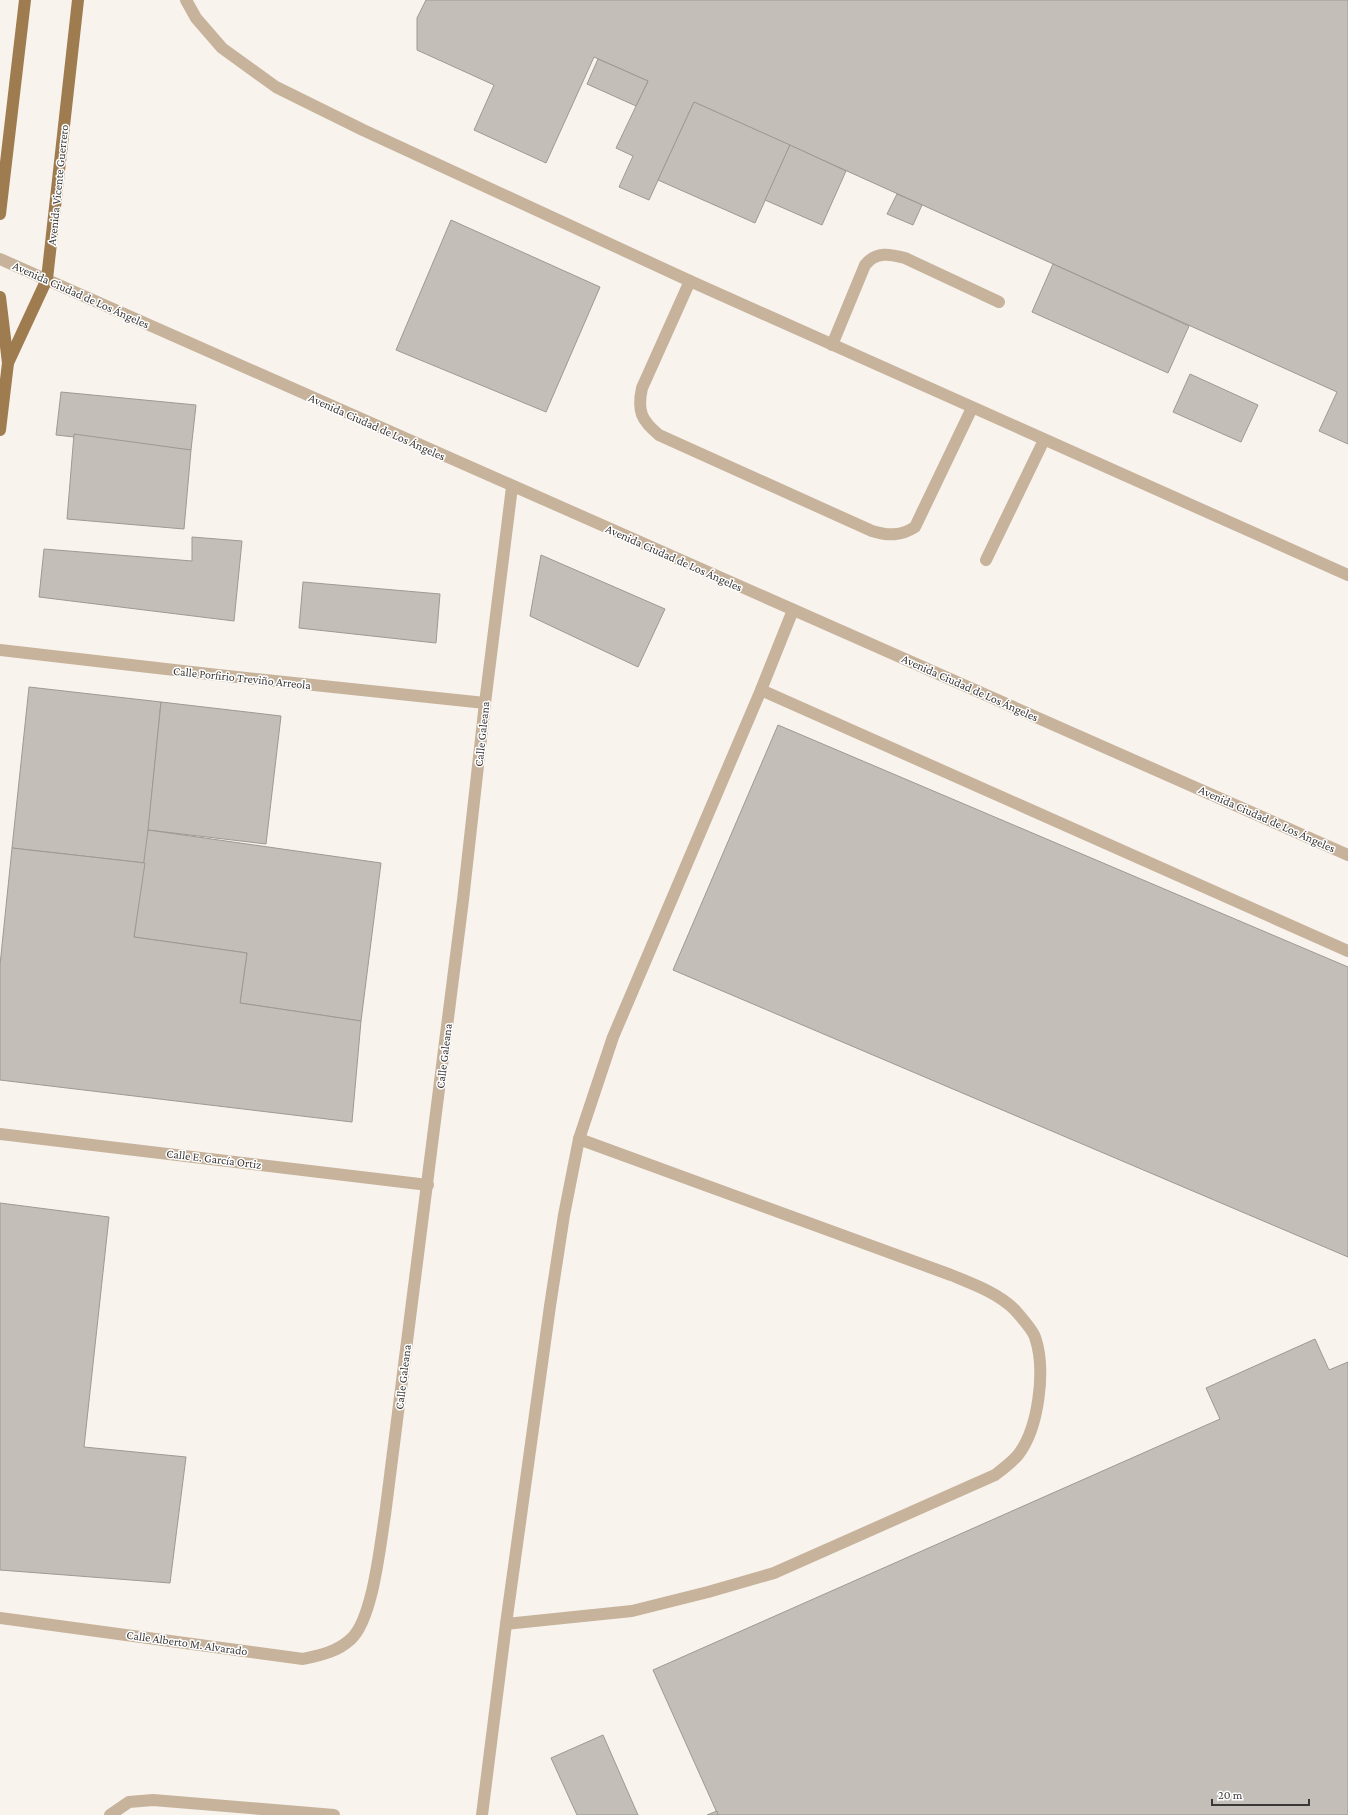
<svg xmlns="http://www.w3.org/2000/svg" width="1348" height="1815" font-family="'Crimson Pro',serif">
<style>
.building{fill:#c3beb8;stroke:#9d9993}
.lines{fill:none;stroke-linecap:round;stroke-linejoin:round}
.minor{stroke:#c7b39b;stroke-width:12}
.major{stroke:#9f7c4f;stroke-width:12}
.labels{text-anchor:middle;stroke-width:3;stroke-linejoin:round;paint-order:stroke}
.street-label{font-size:12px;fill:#3b3937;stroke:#fff}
</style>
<rect width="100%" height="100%" fill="#f8f3ed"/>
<g class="building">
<path d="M 426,0 L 1348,0 L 1348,444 L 1319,431 L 1337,392 L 694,102 L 649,200 L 619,187 L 633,156 L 616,148 L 648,81 L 594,57 L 546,163 L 474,130 L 494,85 L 417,50 L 417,18 Z"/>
<path d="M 598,59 L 648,81 L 636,106 L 587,84 Z"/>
<path d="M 694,102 L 790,145 L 755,223 L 658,180 Z"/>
<path d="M 790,145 L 846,171 L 822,225 L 765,200 Z"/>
<path d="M 897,194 L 922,205 L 913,225 L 887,214 Z"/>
<path d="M 451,220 L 600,287 L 546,412 L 396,350 Z"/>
<path d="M 1053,264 L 1189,326 L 1168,373 L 1032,312 Z"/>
<path d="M 1190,374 L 1258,405 L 1241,442 L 1173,412 Z"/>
<path d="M 61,392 L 196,405 L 191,450 L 56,435 Z"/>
<path d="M 74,434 L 191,450 L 184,529 L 67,519 Z"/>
<path d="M 192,537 L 242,541 L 234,621 L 39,597 L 44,549 L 192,561 Z"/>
<path d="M 541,555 L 665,609 L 638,667 L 530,616 Z"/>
<path d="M 303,582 L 440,594 L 436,643 L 299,628 Z"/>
<path d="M 29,687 L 161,702 L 145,863 L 12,848 Z"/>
<path d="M 161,702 L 281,716 L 266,844 L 148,830 Z"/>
<path d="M 778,725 L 1348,967 L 1348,1257 L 673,970 Z"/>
<path d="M 148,830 L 381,863 L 361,1021 L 240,1003 L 247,953 L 134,937 Z"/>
<path d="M 12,848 L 145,863 L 134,937 L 247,953 L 240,1003 L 361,1021 L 352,1122 L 0,1080 L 0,965 Z"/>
<path d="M 0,1203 L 109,1217 L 84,1447 L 186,1457 L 170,1583 L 0,1570 Z"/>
<path d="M 1315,1339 L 1329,1370 L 1348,1362 L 1348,1815 L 718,1815 L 653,1670 L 1220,1419 L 1206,1388 Z"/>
<path d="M 603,1735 L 638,1815 L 577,1815 L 551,1758 Z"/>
<path d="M 717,1811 L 718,1815 L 707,1815 Z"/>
</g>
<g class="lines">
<g class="minor">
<path d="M 186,0 L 196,18 L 222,48 L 276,87 L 363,130 L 690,281 L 1348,575"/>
<path d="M 0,259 L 1348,855"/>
<path d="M 690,281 L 642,388 C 637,411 641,420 659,435 L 872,531 C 888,536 901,536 915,527 L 972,408"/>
<path d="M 832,345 L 865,265 C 876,251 890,254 905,258 L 999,302"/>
<path d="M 986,560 L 1044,440"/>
<path d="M 0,650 L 218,675 L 485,703"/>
<path d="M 761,690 L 1348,951"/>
<path d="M 0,1134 L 428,1185"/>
<path d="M 0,1618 L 303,1659 C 321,1655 337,1652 351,1639 C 373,1619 380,1545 385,1515 L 463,900 L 485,703 L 512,487"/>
<path d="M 506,1624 L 632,1611 L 708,1592 L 774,1573 L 995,1475 C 1003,1469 1012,1462 1018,1455 C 1039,1428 1046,1369 1035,1337 C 1032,1329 1021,1317 1015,1310 C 998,1293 973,1284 951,1275 L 579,1139"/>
<path d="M 110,1815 L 129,1802 L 153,1800 L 334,1815"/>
<path d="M 482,1815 L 506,1624 L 550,1306 L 564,1215 L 579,1139 L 613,1037 L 761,690 L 793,610"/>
</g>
<g class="major">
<path d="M 0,214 L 25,0"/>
<path d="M 0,297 L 8,363 L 0,430"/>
<path d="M 8,363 L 47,279 L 78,0"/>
</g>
</g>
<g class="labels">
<g class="street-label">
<text transform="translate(58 185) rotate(-84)" y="4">Avenida Vicente Guerrero</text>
<text transform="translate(81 295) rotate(24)" y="4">Avenida Ciudad de Los Ángeles</text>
<text transform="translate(377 427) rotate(24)" y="4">Avenida Ciudad de Los Ángeles</text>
<text transform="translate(674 558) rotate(24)" y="4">Avenida Ciudad de Los Ángeles</text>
<text transform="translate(242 678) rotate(6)" y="4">Calle Porfirio Treviño Arreola</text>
<text transform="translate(970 688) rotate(24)" y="4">Avenida Ciudad de Los Ángeles</text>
<text transform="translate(482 734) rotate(-84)" y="4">Calle Galeana</text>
<text transform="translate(1267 819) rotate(24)" y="4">Avenida Ciudad de Los Ángeles</text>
<text transform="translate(444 1056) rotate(-83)" y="4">Calle Galeana</text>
<text transform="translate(214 1159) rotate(7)" y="4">Calle E. García Ortiz</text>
<text transform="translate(403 1377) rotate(-83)" y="4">Calle Galeana</text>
<text transform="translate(187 1643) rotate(8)" y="4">Calle Alberto M. Alvarado</text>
</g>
</g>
<path d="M1212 1799v6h97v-6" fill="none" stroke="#3b3937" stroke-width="2"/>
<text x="1218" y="1799" font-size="12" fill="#3b3937" stroke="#ffffff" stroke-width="3" paint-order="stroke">20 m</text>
</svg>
